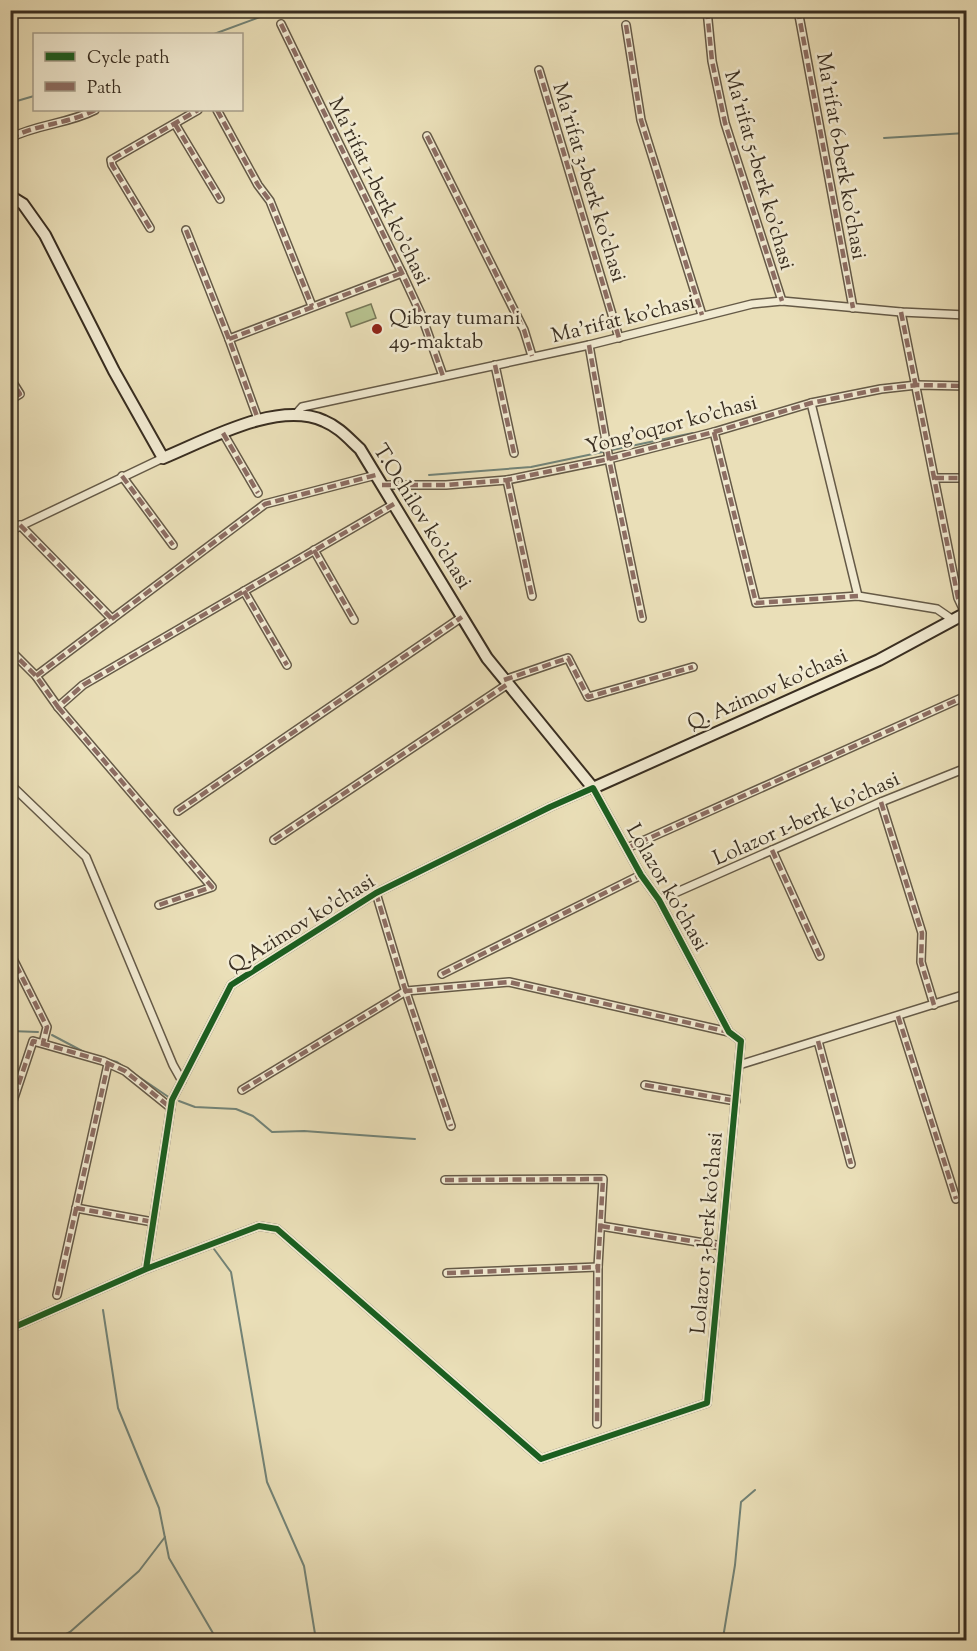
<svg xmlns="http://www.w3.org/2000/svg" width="977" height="1651" font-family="'Sorts Mill Goudy',serif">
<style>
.grass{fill:#b7c28f;stroke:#787858;stroke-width:1.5}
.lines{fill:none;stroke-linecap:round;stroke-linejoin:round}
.stream{stroke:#728377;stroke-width:2}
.minor-casing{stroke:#655a47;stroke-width:10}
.secondary-casing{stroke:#392e21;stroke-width:14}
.minor{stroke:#f1ead1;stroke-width:7}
.secondary{stroke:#f1ead1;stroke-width:10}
.quiet{stroke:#8d6e63;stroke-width:4.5;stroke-dasharray:9 4.5;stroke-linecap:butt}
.cycleway-casing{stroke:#f1ead1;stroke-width:10}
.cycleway{stroke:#1b5e20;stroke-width:6}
.poi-dot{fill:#8f2418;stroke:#f1ead1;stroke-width:2}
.labels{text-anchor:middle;stroke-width:5;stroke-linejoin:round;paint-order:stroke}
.street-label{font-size:21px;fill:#392e21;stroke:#f1ead1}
.poi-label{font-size:21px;fill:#392e21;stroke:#f1ead1;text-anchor:start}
</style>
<rect width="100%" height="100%" fill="#eadfb8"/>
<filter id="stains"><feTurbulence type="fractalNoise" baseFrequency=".00333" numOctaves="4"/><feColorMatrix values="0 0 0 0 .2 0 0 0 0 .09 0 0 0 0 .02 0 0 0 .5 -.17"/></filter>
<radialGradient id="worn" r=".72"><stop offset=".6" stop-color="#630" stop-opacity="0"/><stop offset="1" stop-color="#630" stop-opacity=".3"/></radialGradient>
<path class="grass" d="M 371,304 L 376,318 L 351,327 L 346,313 Z"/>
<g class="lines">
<g class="stream">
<path d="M 214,34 L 279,10"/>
<path d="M 10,103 L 34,96"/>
<path d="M 884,138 L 966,133"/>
<path d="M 429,475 L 531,467 L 693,433"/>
<path d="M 10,1031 L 38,1032"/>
<path d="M 52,1035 L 86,1053"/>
<path d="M 106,1059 L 117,1062 L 170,1098"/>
<path d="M 179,1101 L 195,1107 L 236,1109 L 253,1116 L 272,1132 L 304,1131 L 415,1139"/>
<path d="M 214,1249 L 231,1272 L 267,1482 L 304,1566 L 316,1640"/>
<path d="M 103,1310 L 118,1408 L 159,1508 L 169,1558 L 217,1640"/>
<path d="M 54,1640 L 70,1632 L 139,1571 L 165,1537"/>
<path d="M 719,1640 L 723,1638 L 735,1565 L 741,1502 L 755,1490"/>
</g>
<g class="minor-casing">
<g id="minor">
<path d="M 707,10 L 712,61 L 725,123 L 782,301"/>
<path d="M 798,10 L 853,308"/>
<path d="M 281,24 L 402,273 L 421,314 L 443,376"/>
<path d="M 626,25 L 641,120 L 702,315"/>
<path d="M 539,70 L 619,338"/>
<path d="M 217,110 L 258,185 L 270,201 L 312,306"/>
<path d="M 175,124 L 220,199"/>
<path d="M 427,136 L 524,330 L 532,356"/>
<path d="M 10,138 C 37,124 68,124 95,110"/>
<path d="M 150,228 L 112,165 L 111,160 L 198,110"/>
<path d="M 186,230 L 229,339 L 258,419"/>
<path d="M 901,312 L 958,598 L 965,613"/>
<path d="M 229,339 L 402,273"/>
<path d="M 589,345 L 609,459 L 642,618"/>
<path d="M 495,365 L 514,453"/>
<path d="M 10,378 L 20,394 L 10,400"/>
<path d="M 811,403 L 858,596"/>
<path d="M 295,415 L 302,407 L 589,345 L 752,304 L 782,301 L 901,312 L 966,315"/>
<path d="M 714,432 L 756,603 L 858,596 L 937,609 L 953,620"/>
<path d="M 223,433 L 258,493"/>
<path d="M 122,476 L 173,545"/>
<path d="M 935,478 L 966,478"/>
<path d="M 507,480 L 532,596"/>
<path d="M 382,485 L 446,485 L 507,480 L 609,459 L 714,432 L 811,403 L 881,389 L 917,385 L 966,386"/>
<path d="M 20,525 L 112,619"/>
<path d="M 10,531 L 163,458"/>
<path d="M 314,550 L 354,620"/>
<path d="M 244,591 L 287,665"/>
<path d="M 10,650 L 36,676 L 58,707 L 83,685 L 394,504"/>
<path d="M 36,676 L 265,504 L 376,475"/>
<path d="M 504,680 L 568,658 L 588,697 L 693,667"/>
<path d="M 58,707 L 212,887 L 159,905"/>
<path d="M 10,784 L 86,857 L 173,1065 L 182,1081"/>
<path d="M 881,802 L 922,933 L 921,962 L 934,1005"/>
<path d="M 178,811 L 462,617"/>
<path d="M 274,840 L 508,684"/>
<path d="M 627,848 L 966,696"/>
<path d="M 772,850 L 820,956"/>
<path d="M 376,893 L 404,986 L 451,1126"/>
<path d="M 659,900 L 881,802 L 966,768"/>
<path d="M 10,953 L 47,1027 L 43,1043"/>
<path d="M 442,974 L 641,875"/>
<path d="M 898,1016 L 956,1199"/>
<path d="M 818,1041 L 851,1164"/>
<path d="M 739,1065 L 966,994"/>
<path d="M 645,1085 L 736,1101"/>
<path d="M 242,1090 L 406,991 L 509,982 L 729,1032"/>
<path d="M 10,1110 L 33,1041 L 103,1061 L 125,1071 L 171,1108"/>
<path d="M 445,1180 L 603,1179 L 598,1267 L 597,1424"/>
<path d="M 76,1208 L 153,1222"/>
<path d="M 601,1226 L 722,1246"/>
<path d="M 447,1273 L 598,1267"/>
<path d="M 57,1295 L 108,1064"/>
<path d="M 10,1329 L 146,1269 L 259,1226 L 277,1229 L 541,1459 L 707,1403 L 741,1041 L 729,1032 L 659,900 L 641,875 L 593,788 L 550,807 L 376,893 L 231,985 L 172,1100 L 146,1269"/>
</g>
</g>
<g class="secondary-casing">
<path id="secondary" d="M 10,196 L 23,204 L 45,235 L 114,371 L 163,458 C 207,440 277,400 324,421 C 339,427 349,439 360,449 L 487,658 L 593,788 L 879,660 L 966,613"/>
</g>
<use href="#minor" class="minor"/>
<use href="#secondary" class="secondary"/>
<g class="quiet">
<path d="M 707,10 L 712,61 L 725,123 L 782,301"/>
<path d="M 798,10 L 853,308"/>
<path d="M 281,24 L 402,273 L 421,314 L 443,376"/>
<path d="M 626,25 L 641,120 L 702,315"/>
<path d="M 539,70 L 619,338"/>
<path d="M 217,110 L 258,185 L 270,201 L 312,306"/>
<path d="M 175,124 L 220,199"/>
<path d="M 427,136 L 524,330 L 532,356"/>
<path d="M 10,138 C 37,124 68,124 95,110"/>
<path d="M 150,228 L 112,165 L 111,160 L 198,110"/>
<path d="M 186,230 L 229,339 L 258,419"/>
<path d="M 901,312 L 958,598 L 965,613"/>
<path d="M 229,339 L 402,273"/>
<path d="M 589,345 L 609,459 L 642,618"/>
<path d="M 495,365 L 514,453"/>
<path d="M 10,378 L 20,394 L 10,400"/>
<path d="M 714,432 L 756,603 L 858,596"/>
<path d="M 223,433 L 258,493"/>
<path d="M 122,476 L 173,545"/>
<path d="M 935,478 L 966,478"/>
<path d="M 507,480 L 532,596"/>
<path d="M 382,485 L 446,485 L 507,480 L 609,459 L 714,432 L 811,403 L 881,389 L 917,385 L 966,386"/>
<path d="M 20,525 L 112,619"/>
<path d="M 314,550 L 354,620"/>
<path d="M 244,591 L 287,665"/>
<path d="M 10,650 L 36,676 L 58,707 L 83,685 L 394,504"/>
<path d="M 36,676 L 265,504 L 376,475"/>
<path d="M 504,680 L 568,658 L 588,697 L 693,667"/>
<path d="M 58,707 L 212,887 L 159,905"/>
<path d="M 881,802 L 922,933 L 921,962 L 934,1005"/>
<path d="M 178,811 L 462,617"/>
<path d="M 274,840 L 508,684"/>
<path d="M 627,848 L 966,696"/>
<path d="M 772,850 L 820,956"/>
<path d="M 376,893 L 404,986 L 451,1126"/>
<path d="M 10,953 L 47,1027 L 43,1043"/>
<path d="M 442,974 L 641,875"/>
<path d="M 898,1016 L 956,1199"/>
<path d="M 818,1041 L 851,1164"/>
<path d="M 645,1085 L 736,1101"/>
<path d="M 242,1090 L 406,991 L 509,982 L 729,1032"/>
<path d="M 10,1110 L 33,1041 L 103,1061 L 125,1071 L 171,1108"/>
<path d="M 445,1180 L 603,1179 L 598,1267 L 597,1424"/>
<path d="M 76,1208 L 153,1222"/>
<path d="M 601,1226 L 722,1246"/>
<path d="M 447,1273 L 598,1267"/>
<path d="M 57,1295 L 108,1064"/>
</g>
<g class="cycleway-casing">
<path id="cycleway" d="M 10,1329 L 146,1269 L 259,1226 L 277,1229 L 541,1459 L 707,1403 L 741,1041 L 729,1032 L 659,900 L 641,875 L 593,788 L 550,807 L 376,893 L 231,985 L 172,1100 L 146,1269"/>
</g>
<use href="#cycleway" class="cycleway"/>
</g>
<circle class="poi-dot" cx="377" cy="329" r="6"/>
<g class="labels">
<g class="street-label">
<text transform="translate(842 156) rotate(80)" y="7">Ma’rifat 6-berk ko'chasi</text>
<text transform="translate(760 170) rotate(74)" y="7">Ma’rifat 5-berk ko'chasi</text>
<text transform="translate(590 182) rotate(73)" y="7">Ma’rifat 3-berk ko'chasi</text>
<text transform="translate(380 191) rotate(64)" y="7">Ma’rifat 1-berk ko'chasi</text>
<text transform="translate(623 318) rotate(-14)" y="7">Ma'rifat ko'chasi</text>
<text transform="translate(671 424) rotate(-15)" y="7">Yong'oqzor ko'chasi</text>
<text transform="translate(423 516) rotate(58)" y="7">T.Ochilov ko'chasi</text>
<text transform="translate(767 689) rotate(-24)" y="7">Q. Azimov ko'chasi</text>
<text transform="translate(806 818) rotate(-24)" y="7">Lolazor 1-berk ko'chasi</text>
<text transform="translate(668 887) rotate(60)" y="7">Lolazor ko'chasi</text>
<text transform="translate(301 923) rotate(-32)" y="7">Q.Azimov ko'chasi</text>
<text transform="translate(706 1233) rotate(-85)" y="7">Lolazor 3-berk ko'chasi</text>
</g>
<g class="poi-label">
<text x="389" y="324">Qibray tumani<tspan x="389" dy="24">49-maktab</tspan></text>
</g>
</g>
<rect width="977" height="1651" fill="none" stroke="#eadfb8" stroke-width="36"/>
<rect x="12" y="12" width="953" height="1627" fill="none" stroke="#392e21" stroke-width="3"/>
<rect x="18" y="18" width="941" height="1615" fill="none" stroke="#392e21" stroke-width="1.5"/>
<rect x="33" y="33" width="210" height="78" fill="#f1ead1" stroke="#a79f8b" stroke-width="1.5"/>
<rect x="45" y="52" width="30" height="9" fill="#1b5e20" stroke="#a79f8b" stroke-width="1.5"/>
<text x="87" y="63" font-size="18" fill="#392e21">Cycle path</text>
<rect x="45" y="82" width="30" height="9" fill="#8d6e63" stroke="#a79f8b" stroke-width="1.5"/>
<text x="87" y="93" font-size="18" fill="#392e21">Path</text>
<rect width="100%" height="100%" filter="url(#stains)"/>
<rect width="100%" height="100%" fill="url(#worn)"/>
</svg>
